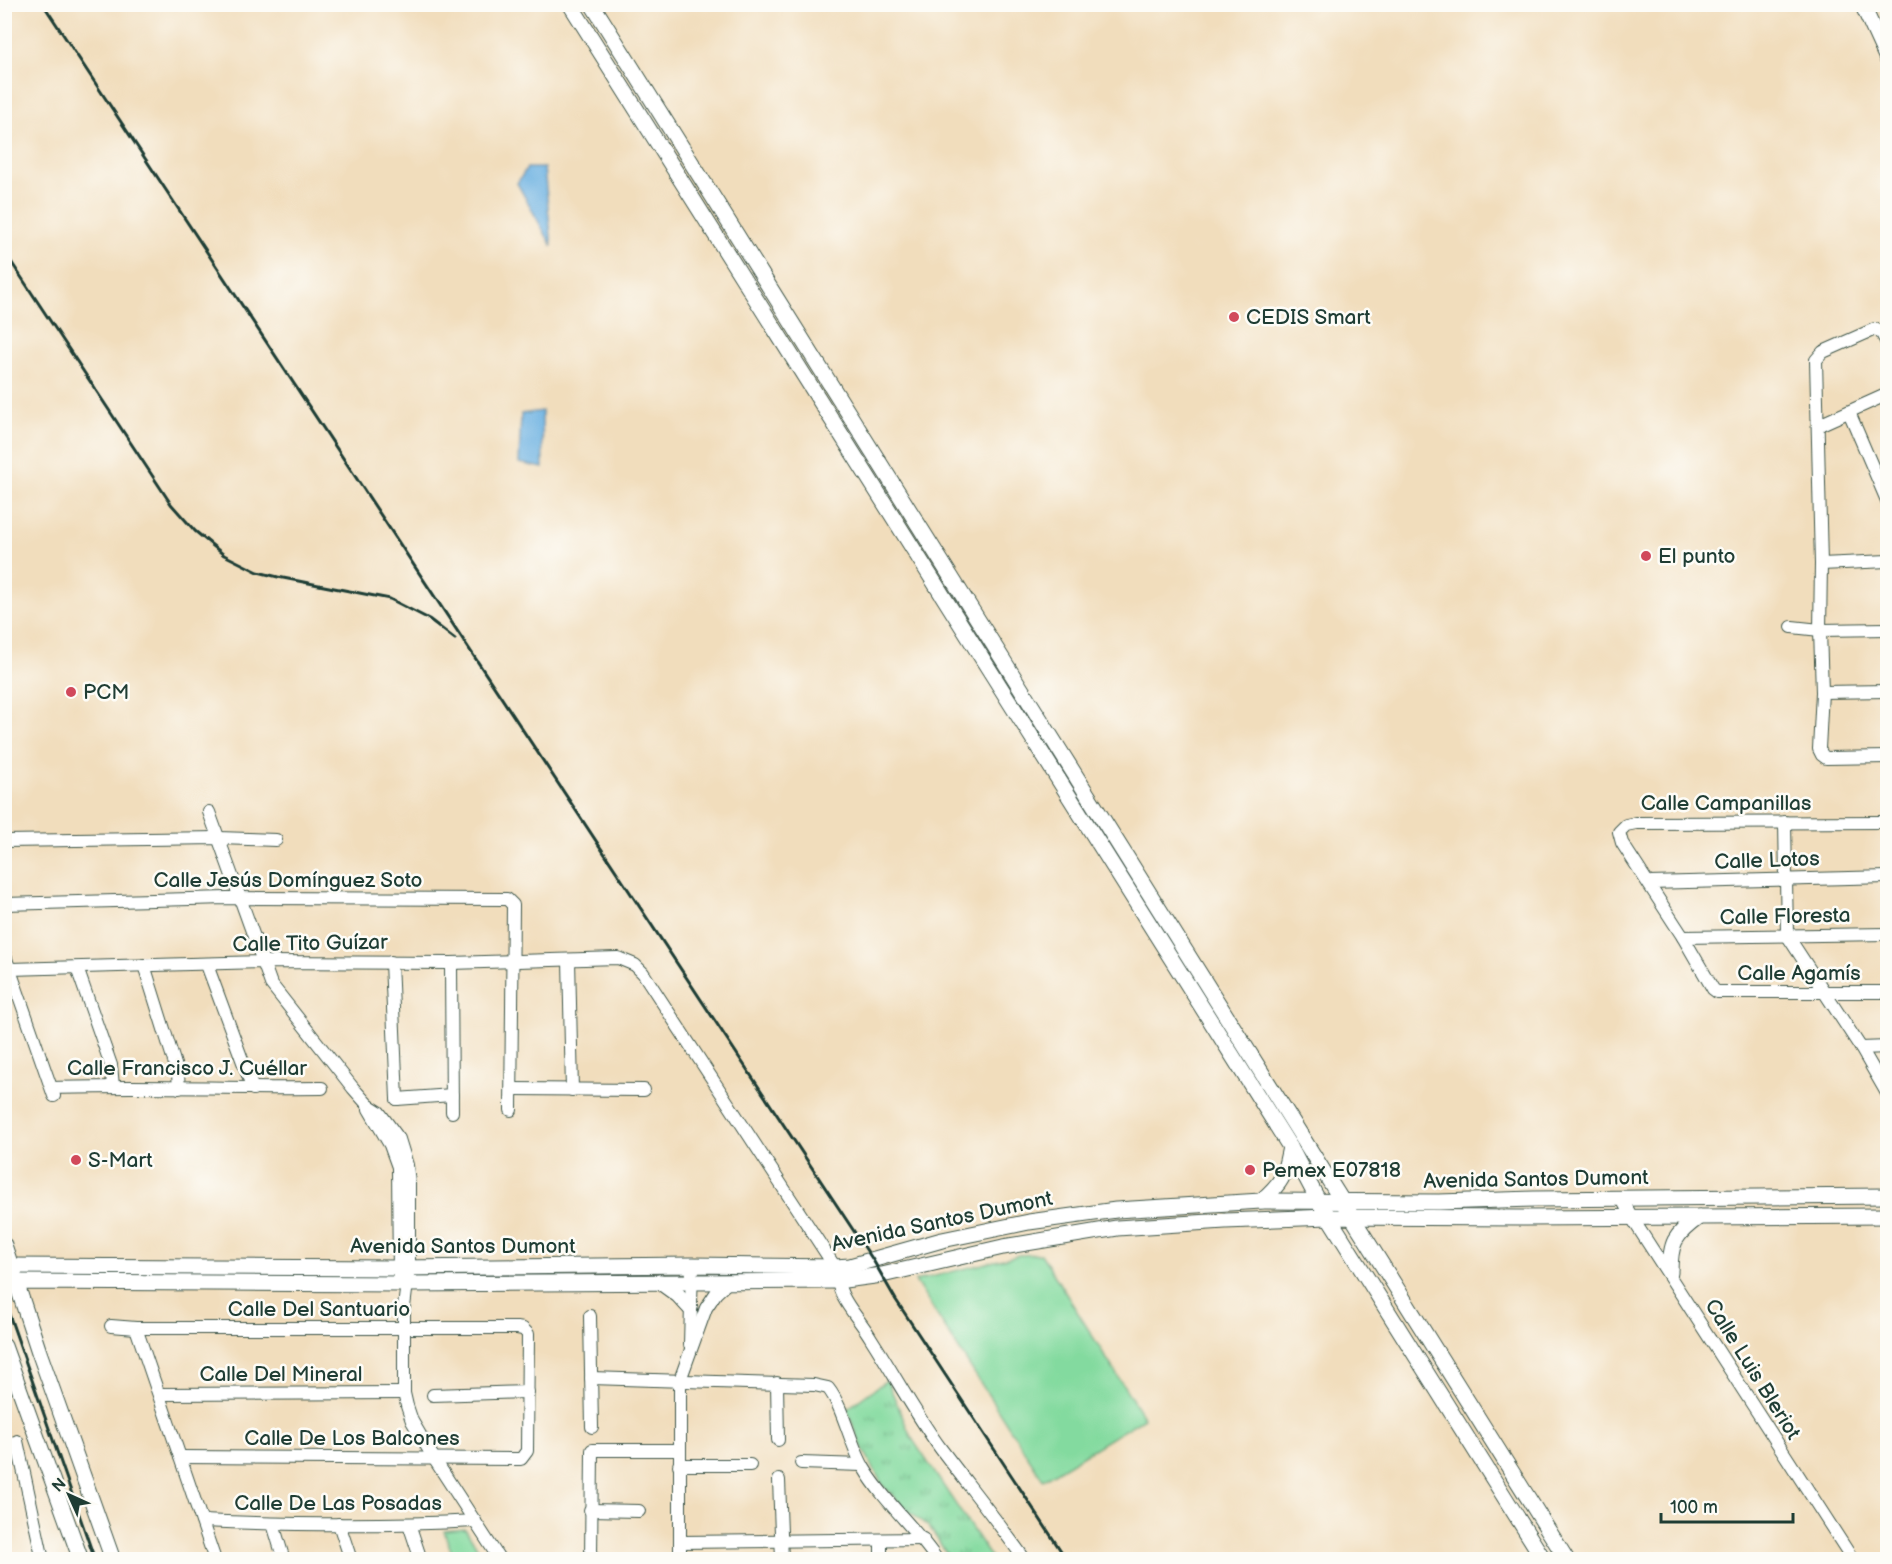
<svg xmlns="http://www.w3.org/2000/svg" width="1892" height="1564" font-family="'Balsamiq Sans',sans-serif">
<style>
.grass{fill:url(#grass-tufts);stroke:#518c6a;stroke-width:1.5}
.pitch{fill:#83da9f;stroke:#518c6a;stroke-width:1.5}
.water{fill:#6bb0e1;stroke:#45768a;stroke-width:1.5}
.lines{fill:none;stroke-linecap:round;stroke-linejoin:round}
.minor-casing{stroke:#3e5548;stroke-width:14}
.major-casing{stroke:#3e5548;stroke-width:17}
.minor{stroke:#fff;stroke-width:12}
.major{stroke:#fff;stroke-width:15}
.rail{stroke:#1f3d34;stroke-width:3}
.poi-dot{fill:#d1495b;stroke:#fdfcf7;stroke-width:2}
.labels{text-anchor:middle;stroke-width:5;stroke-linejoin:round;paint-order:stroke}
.poi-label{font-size:21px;fill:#1f3d34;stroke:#fdfcf7;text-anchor:start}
.street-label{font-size:21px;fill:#1f3d34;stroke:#fdfcf7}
</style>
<defs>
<pattern id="grass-tufts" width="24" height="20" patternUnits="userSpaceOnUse" patternTransform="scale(1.5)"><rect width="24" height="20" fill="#83da9f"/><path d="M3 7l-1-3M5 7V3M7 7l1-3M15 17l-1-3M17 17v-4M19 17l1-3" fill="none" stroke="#6bb282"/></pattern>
</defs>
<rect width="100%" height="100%" fill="#fdfcf7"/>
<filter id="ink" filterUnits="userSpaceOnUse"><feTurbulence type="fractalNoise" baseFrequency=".0167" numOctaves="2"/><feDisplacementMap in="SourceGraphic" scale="12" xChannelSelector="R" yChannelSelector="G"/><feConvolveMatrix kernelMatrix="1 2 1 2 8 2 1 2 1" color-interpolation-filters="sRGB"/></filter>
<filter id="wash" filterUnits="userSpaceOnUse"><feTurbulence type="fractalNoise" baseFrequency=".008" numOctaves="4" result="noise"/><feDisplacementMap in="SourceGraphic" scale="24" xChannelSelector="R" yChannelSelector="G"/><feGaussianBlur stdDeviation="1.35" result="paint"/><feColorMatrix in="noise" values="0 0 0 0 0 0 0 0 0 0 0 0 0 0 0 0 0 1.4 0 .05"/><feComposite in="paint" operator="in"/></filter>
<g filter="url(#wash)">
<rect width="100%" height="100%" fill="#f1ddbc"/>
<g class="grass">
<path d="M 887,1380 L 911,1437 L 992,1559 L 950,1559 L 930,1528 L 907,1510 L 883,1486 L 860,1443 L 847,1409 Z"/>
<path d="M 465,1529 L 485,1559 L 454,1559 L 444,1531 Z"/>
</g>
<path class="pitch" d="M 1041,1254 L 1144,1418 L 1043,1480 L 915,1281 L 1019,1255 Z"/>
<g class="water">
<path d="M 527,168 L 544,168 L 552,246 L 517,183 Z"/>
<path d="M 542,411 L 543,468 L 519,463 L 521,414 Z"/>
</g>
</g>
<g filter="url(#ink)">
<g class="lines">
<g class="minor-casing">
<g id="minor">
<path d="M 1888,345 L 1881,332 L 1875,329 L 1823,352 L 1816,360 L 1821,564 L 1820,630 L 1822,692 L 1819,749 L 1822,755 L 1826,758 L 1888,757"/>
<path d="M 1849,412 L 1888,503"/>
<path d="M 1819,425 L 1888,394"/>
<path d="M 1821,564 L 1888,561"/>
<path d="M 1792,627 L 1820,630 L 1888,629"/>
<path d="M 1822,692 L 1888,691"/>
<path d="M 209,812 L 271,984 L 353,1088 L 368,1105 L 379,1112 L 399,1139 L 407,1165 L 409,1184 L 409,1267 L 404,1307 L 404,1393 L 407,1406 L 412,1421 L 433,1457 L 500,1560"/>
<path d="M 1785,822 L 1787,935 L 1861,1048 L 1888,1095"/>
<path d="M 1888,822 L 1636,823 L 1626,825 L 1619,832 L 1622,843 L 1683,937 L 1713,989 L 1717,992 L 1888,992"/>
<path d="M 4,841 L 219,838 L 276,840"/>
<path d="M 1649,883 L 1888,877"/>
<path d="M 4,904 L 227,898 L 507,899 L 513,905 L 511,1110"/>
<path d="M 1683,937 L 1888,934"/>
<path d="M 4,953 L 54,1096"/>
<path d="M 569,960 L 572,1090"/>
<path d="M 391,962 L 397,1099"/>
<path d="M 451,963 L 452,1112"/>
<path d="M 144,965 L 178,1074 L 179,1088"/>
<path d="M 207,965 L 253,1089"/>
<path d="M 77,968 L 111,1065 L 113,1086"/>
<path d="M 10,969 L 262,962 L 451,963 L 618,958 L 635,965 L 643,973 L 835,1267 C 839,1303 855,1311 872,1340 C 895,1376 916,1415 941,1449 C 969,1486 998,1522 1025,1560"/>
<path d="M 1861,1048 L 1888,1047"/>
<path d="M 52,1088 C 142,1085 232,1089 322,1088"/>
<path d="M 512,1089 L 644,1090"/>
<path d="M 397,1099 L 452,1095"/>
<path d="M 369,1109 L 390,1145 L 398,1167 L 399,1277"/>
<path d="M 1622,1199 L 1632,1218 L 1853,1560"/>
<path d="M 590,1316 L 592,1427"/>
<path d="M 111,1326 L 136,1328 L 517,1328 L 523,1329 L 528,1334 L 527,1451 L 521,1459 L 180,1457"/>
<path d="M 136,1328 L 215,1560"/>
<path d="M 690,1345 L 692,1265"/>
<path d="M 591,1378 L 814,1385 L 828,1388 C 844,1408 850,1445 864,1468 C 884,1502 915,1527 937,1560"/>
<path d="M 777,1383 L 778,1440"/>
<path d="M 159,1394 L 404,1393"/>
<path d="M 433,1395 L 528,1392"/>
<path d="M 17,1441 L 43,1560"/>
<path d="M 801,1463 L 862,1465"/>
<path d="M 679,1465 L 750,1465"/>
<path d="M 779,1480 L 782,1560"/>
<path d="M 590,1510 L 639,1511"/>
<path d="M 202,1521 C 293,1525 384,1526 475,1521"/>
<path d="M 273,1524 L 284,1560"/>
<path d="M 339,1524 L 351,1560"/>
<path d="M 409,1524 L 421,1560"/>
<path d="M 680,1542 L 923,1539"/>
<path d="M 591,1560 L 592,1450 L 679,1450"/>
<path d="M 680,1560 L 680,1380 L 706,1308 L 716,1293 L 728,1282"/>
<path d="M 881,1560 L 881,1540"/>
</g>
</g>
<g class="major-casing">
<g id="major">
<path d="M 570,4 L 1290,1147 L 1318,1200 L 1544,1560"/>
<path d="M 592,4 C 918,522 1239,1043 1567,1560"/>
<path d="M 1862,4 L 1888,61"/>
<path d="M 1261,1201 C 1284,1181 1284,1176 1290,1147"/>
<path d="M 4,1245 L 39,1352 L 113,1560"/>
<path d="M 4,1266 L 399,1268 L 692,1265 L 835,1267 L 850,1266 L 942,1240 L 1029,1222 L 1116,1210 L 1261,1201 L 1439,1202 L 1534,1199 L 1888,1196"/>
<path d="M 1670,1273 C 1670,1243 1674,1235 1699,1217"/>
<path d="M 660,1282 L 678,1295 L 690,1308"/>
<path d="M 4,1285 L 18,1282 L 408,1284 L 837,1281 L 882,1275 L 1003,1247 L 1117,1228 L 1225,1221 L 1328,1217 L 1524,1218 L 1888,1216"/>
<path d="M 4,1346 L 81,1560"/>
</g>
</g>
<use href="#minor" class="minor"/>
<use href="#major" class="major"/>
<g class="rail">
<path d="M 43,4 L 873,1260 L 896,1300 L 1067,1560"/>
<path d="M 4,251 L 171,504 L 195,531 L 224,555 L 258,572 L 278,577 L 390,599 L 429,619 L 455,639"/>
<path d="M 4,1300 L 95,1560"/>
</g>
</g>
</g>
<g class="poi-dot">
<circle cx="1234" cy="317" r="6"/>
<circle cx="1646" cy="556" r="6"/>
<circle cx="71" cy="692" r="6"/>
<circle cx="76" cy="1160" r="6"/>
<circle cx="1250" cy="1170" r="6"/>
</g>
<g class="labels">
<g class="poi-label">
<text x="1246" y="324">CEDIS Smart</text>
<text x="1658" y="563">El punto</text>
<text x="83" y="699">PCM</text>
<text x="88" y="1167">S-Mart</text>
<text x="1262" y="1177">Pemex E07818</text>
</g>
<g class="street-label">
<text x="1726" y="810">Calle Campanillas</text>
<text transform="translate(1767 860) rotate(-2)" y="7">Calle Lotos</text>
<text x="288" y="887">Calle Jesús Domínguez Soto</text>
<text transform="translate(1785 916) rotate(-1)" y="7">Calle Floresta</text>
<text transform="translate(310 943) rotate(-1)" y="7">Calle Tito Guízar</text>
<text x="1799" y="980">Calle Agamís</text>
<text x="187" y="1075">Calle Francisco J. Cuéllar</text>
<text transform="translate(1536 1179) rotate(-1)" y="7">Avenida Santos Dumont</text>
<text transform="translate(942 1221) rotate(-12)" y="7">Avenida Santos Dumont</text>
<text x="463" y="1253">Avenida Santos Dumont</text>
<text x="319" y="1316">Calle Del Santuario</text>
<text transform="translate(1753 1369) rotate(58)" y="7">Calle Luis Bleriot</text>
<text x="281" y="1381">Calle Del Mineral</text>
<text x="352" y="1445">Calle De Los Balcones</text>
<text x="338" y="1510">Calle De Las Posadas</text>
</g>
</g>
<rect width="1892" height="1564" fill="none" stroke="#fdfcf7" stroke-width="24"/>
<g transform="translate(69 1495) rotate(315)" stroke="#fdfcf7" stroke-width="4.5" paint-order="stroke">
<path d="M0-4.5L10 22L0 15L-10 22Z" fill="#1f3d34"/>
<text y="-9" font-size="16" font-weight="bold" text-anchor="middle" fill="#1f3d34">N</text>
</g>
<path d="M1661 1513v9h132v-9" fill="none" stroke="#1f3d34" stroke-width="3"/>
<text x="1670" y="1513" font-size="18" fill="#1f3d34" stroke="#fdfcf7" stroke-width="4.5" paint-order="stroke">100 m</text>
</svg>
